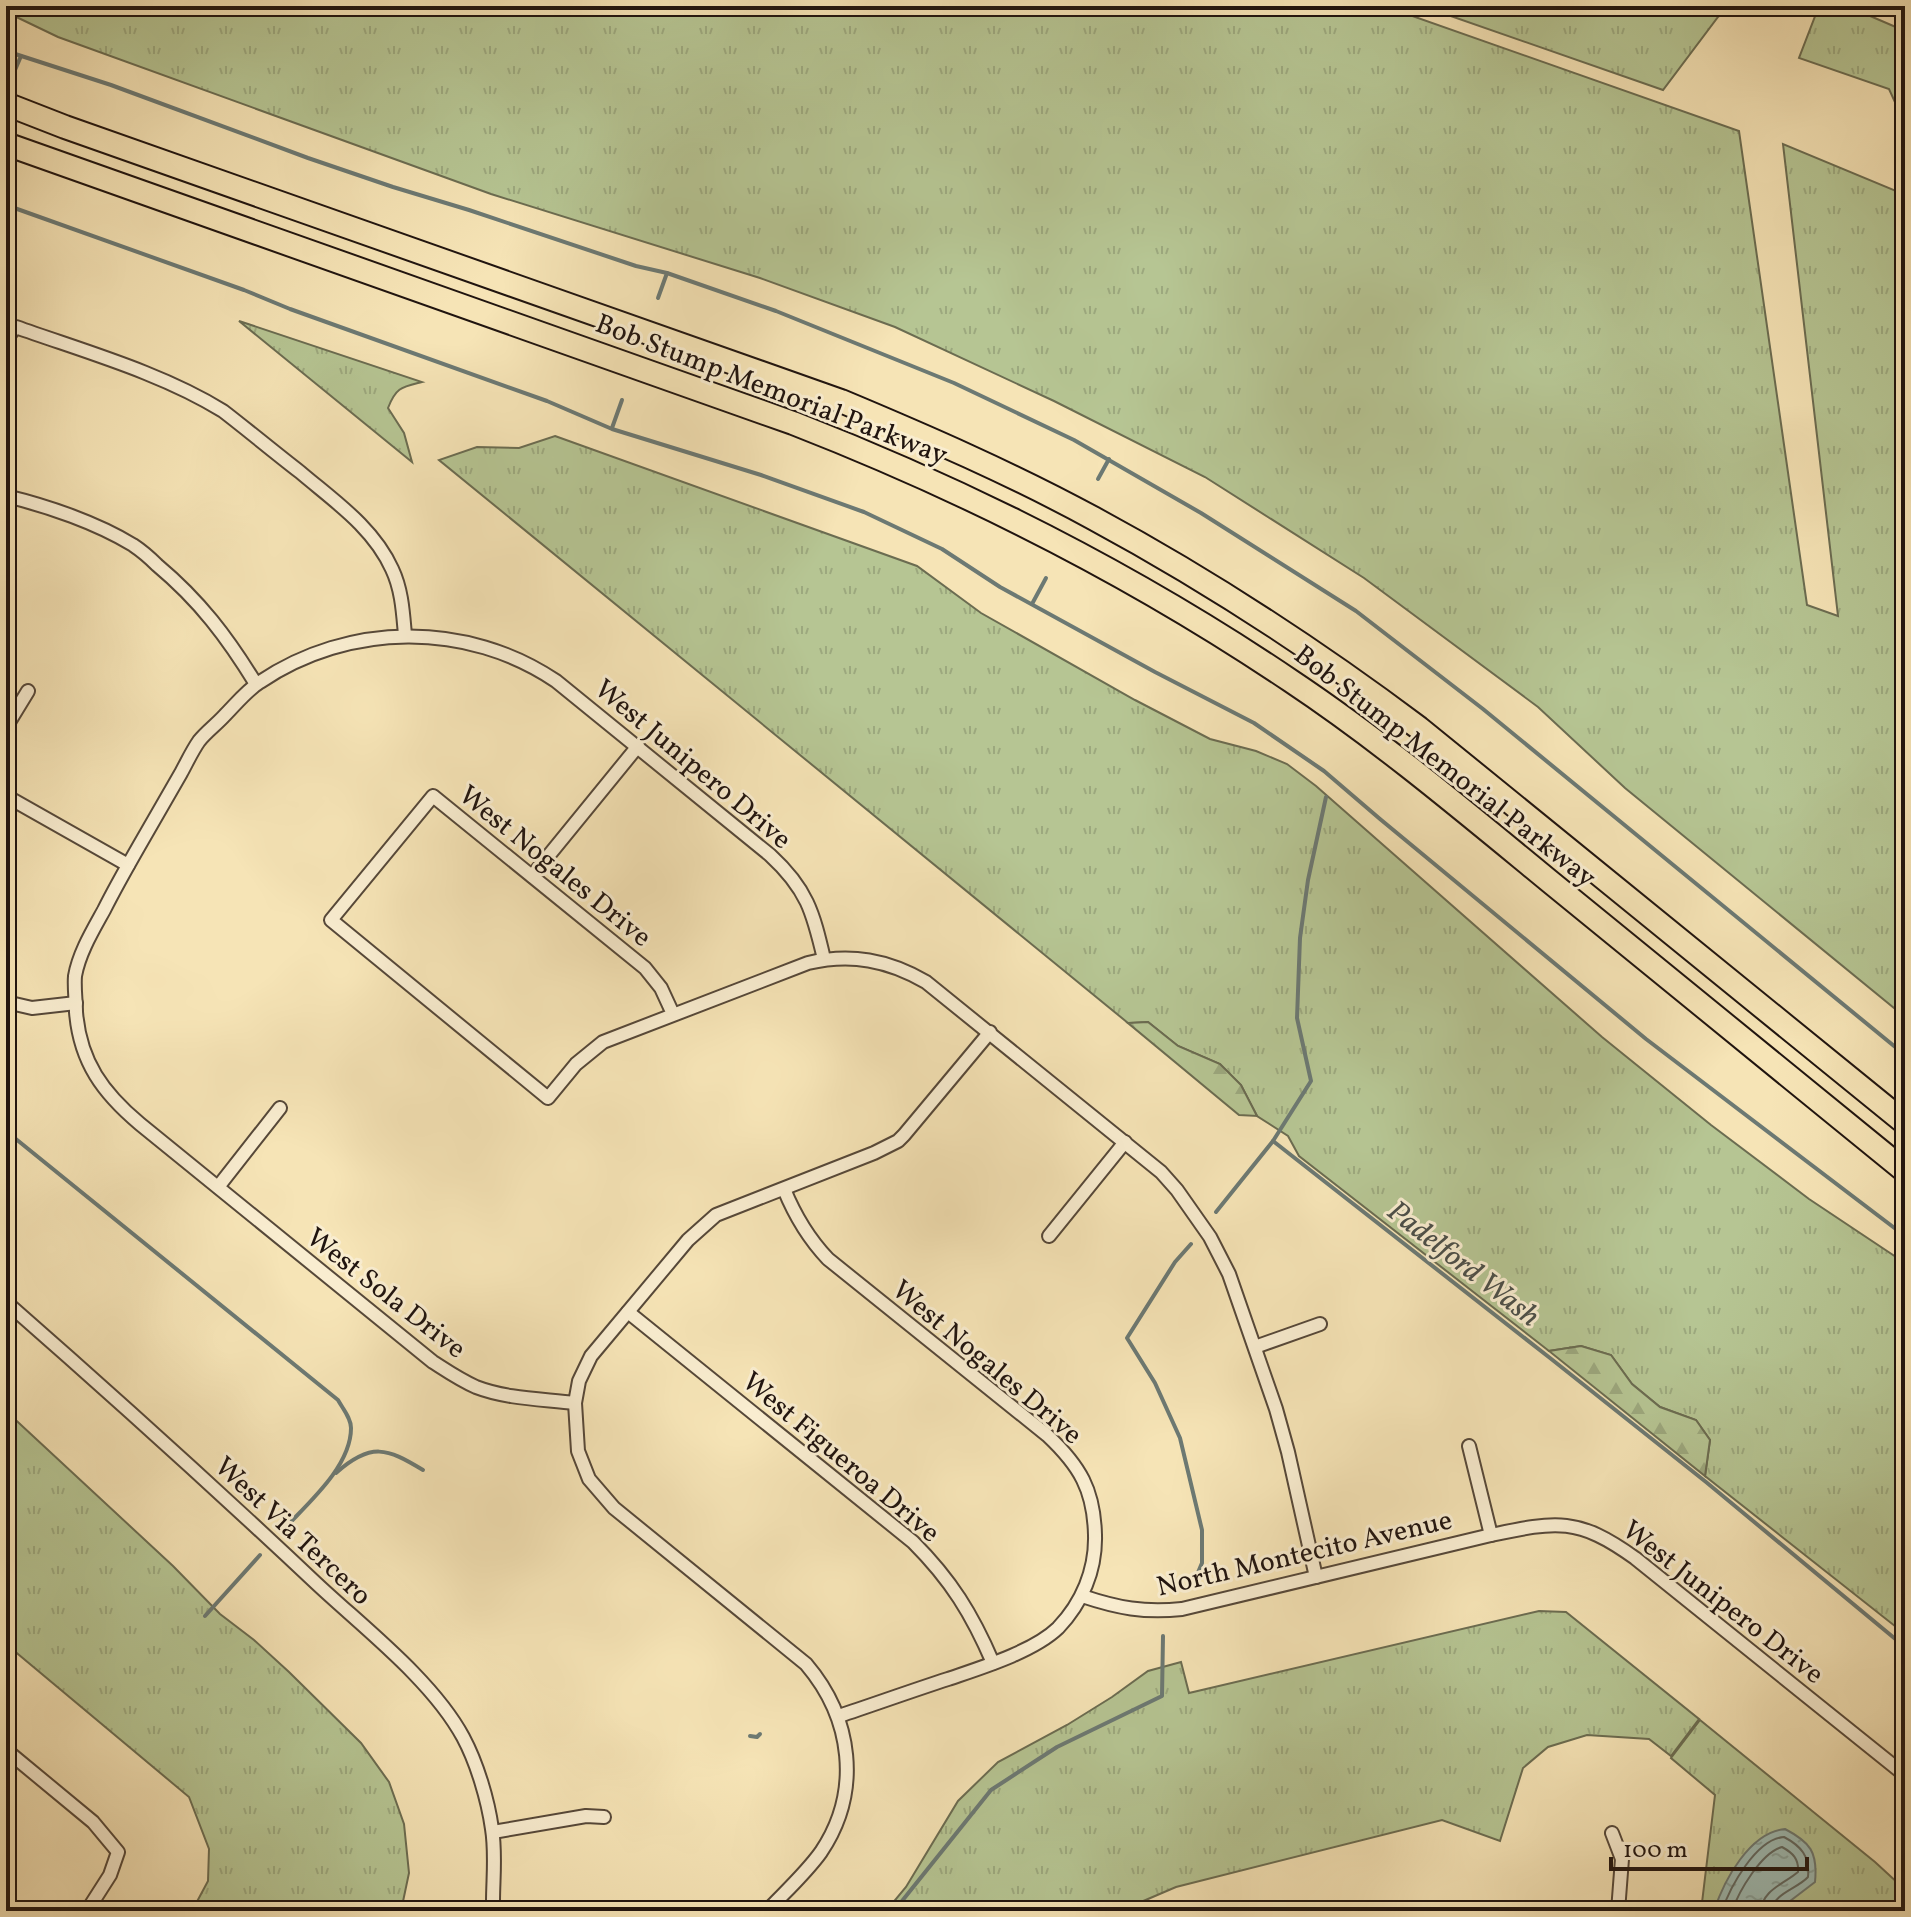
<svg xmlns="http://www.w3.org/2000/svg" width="1911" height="1917" font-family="Vollkorn,serif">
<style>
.grass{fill:url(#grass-tufts);stroke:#6b6c51;stroke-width:2}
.forest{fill:url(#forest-firs);stroke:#6b6c51;stroke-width:2}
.water{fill:url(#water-ripples);stroke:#6c7973;stroke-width:2}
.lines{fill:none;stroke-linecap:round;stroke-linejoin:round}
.shore{stroke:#606862;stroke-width:2}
.stream{stroke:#6c7973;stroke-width:4}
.street-casing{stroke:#564839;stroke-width:16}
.highway-casing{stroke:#20140f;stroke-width:26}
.street{stroke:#f9edd0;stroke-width:12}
.highway{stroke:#f6e4b6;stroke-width:22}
.labels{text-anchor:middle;stroke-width:6;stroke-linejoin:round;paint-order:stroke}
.street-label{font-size:28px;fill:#20140f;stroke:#f9edd0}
.water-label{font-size:30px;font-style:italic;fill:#4c4f49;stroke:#f9edd0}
</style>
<defs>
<pattern id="grass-tufts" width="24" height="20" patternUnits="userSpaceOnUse" patternTransform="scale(2)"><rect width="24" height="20" fill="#b6c593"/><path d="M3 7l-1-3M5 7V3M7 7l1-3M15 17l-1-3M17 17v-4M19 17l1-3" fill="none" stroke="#9ca87e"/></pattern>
<pattern id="forest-firs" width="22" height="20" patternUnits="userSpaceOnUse" patternTransform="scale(2)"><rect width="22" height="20" fill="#b6c593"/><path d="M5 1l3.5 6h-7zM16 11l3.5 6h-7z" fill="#9ca87e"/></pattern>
<pattern id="water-ripples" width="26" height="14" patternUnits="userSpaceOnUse" patternTransform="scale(2)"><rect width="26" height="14" fill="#9fbdb6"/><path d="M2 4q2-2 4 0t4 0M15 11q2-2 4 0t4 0" fill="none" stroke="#89a29b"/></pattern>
</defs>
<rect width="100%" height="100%" fill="#f6e4b6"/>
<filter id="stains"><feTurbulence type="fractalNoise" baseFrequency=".0025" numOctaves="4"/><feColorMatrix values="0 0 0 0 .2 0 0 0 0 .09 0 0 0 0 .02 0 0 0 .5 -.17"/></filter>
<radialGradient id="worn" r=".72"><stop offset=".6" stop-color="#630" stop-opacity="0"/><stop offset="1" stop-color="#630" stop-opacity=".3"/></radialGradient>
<g class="grass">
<path d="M 6,6 L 1384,6 L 1739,131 L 1807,605 L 1838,616 L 1783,144 L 1903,194 L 1905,186 L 1905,1017 L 1625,788 L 1538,707 L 1364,578 L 1205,477 L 1054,401 L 895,327 L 760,278 L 491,194 L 58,37 L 6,12 Z"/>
<path d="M 1422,6 L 1731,6 L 1718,17 L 1663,90 Z"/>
<path d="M 1819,6 L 1847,6 L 1905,31 L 1905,124 L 1889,89 L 1799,58 Z"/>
<path d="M 239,321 L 422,382 C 402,387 396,387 388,408 L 404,433 L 412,462 Z"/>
<path d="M 555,436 L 917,566 L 981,613 L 1135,700 L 1210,739 L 1256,751 L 1287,764 L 1316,786 L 1602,1037 L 1711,1125 L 1809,1199 L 1905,1263 L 1905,1634 L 1705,1476 L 1710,1440 L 1696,1420 L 1660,1407 L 1632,1384 L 1611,1355 L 1581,1346 L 1549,1351 L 1299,1156 L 1288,1136 L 1257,1116 L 1241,1085 L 1220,1064 L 1178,1046 L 1148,1022 L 1128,1023 L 439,460 L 477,447 L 519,448 Z"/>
<path d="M 6,1411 L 173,1566 L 220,1614 L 254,1640 L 289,1672 L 361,1743 L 389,1782 L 404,1824 L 409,1873 L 401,1911 L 192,1911 L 208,1881 L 209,1849 L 189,1797 L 6,1644 Z"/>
<path d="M 1539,1611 L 1566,1612 L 1699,1719 L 1671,1756 L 1649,1739 L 1587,1735 L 1548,1747 L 1523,1768 L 1500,1841 L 1442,1820 L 1176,1887 L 1134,1905 L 1124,1911 L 886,1911 L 906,1887 L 958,1801 L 998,1762 L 1067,1725 L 1112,1697 L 1148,1671 L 1181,1662 L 1189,1693 Z"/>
<path d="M 1700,1720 L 1875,1862 L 1900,1885 L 1905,1911 L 1701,1911 L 1715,1795 L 1671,1758 Z"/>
</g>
<g class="forest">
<path d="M 1148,1022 L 1178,1046 L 1220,1064 L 1241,1085 L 1257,1116 L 1239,1115 L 1128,1023 Z"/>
<path d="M 1581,1346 L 1611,1355 L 1632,1384 L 1660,1407 L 1696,1420 L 1710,1440 L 1705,1476 L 1549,1351 Z"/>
</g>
<path class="water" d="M 1785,1829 C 1810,1842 1818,1852 1815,1882 L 1777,1911 L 1714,1911 C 1724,1880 1750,1832 1785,1829 Z"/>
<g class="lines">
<g class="shore">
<path d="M 1722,1911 C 1730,1887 1756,1839 1784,1837 C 1801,1846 1810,1856 1808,1877 C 1797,1889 1774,1893 1771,1911"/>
<path d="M 1732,1911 C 1739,1891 1761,1853 1782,1847 C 1793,1853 1799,1859 1798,1872 C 1784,1884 1762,1890 1761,1911"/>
</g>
<g class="stream">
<path d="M 6,51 L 111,85 L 308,158 L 393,187 L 469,210 L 636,266 L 667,273 L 776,311 L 954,383 L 1074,440 L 1201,513 L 1356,611 L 1483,709 L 1905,1055"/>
<path d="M 15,70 L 21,56"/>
<path d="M 6,205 L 244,290 L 290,309 L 547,401 L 612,429 L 761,475 L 864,512 L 942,549 L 1000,587 L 1155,672 L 1254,723 L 1324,771 L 1380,819 L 1646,1039 L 1905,1236"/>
<path d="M 658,298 L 667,273"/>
<path d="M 612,428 L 622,400"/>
<path d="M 1098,479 L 1109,459"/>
<path d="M 1032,604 L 1046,578"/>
<path d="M 6,1131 L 338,1400 C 343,1409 351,1418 351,1428 C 351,1467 307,1504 282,1531"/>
<path d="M 1273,1141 L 1550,1358 L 1706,1482 L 1905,1647"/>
<path d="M 1216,1212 L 1273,1141 L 1311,1081 L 1297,1018 L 1300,938 L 1308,880 L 1326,797"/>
<path d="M 1191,1244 L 1175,1262 L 1127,1338 L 1155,1383 L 1180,1438 L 1202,1530 L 1202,1563 L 1194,1582"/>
<path d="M 336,1473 C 371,1442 387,1448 423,1470"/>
<path d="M 205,1616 L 260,1555"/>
<path d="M 750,1736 L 757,1737 L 760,1734"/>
<path d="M 894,1911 L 991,1790 L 1057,1747 L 1162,1696 L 1163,1636"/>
</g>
<g class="street-casing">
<g id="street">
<path d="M 6,339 L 16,327 C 83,351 162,373 223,411 C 249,431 274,452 300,472 C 334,501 373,527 392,569 C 402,590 403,613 405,635"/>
<path d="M 6,496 C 48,506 97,523 133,545 C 142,551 150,558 157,565 C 200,601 227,637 256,684"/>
<path d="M 6,727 L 28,691"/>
<path d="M 6,796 L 128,865"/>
<path d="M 532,876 L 638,746"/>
<path d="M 6,1002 L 32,1008 L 76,1003"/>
<path d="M 673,1014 L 661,988 L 645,968 L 433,796 L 331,920 L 548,1098 L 576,1064 L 603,1042 L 808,963 C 851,953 888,960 926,982 L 1161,1172 L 1177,1190 L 1210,1237 L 1229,1274 L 1276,1409 L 1288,1452 L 1316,1577"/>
<path d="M 218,1187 L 280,1108"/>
<path d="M 784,1189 C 795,1216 808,1238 828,1259 L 1047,1435 C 1080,1466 1094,1490 1095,1535 C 1096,1570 1082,1603 1058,1628 C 1033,1652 980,1668 948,1679 C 911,1691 875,1704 839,1716"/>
<path d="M 1049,1236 L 1125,1142"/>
<path d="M 6,1302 C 111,1394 215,1488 317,1584 C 364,1628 432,1680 463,1737 C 477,1763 488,1800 492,1829 C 496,1853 493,1879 493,1902 L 491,1911"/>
<path d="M 628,1312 L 913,1542 C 951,1580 972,1614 993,1663"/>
<path d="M 1255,1347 L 1320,1324"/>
<path d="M 575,1403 C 543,1399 507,1399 476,1387 C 460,1380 447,1371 433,1362 L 140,1124 C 103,1093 80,1062 76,1012 C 76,1001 74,988 75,976 C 79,953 93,930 104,910 C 115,888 127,867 139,846 C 153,822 167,797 181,773 C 187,762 192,751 199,741 C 206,732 217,724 225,715 C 236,704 247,690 260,682 C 349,622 467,621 556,681 L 770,855 C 807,889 813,912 824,959"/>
<path d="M 1469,1446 L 1491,1535"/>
<path d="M 1082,1596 C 1118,1608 1144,1613 1182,1609 L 1491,1535 C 1557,1521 1578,1517 1635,1558 L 1905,1775"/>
<path d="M 6,1750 L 93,1822 L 118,1852 L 110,1875 L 87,1911"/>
<path d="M 493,1832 L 586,1816 L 604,1817"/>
<path d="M 1612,1833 L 1622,1859 L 1618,1911"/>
<path d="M 767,1911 C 785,1892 806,1873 821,1852 C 862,1791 852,1718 806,1664 L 614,1508 L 589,1479 L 578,1451 L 575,1403 L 579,1381 L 591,1356 L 688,1240 L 716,1215 L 874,1153 L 898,1141 L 904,1135 L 990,1032"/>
</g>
</g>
<g class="highway-casing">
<g id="highway">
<path d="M 6,104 L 65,127 L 841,401 C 927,437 1012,474 1093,518 C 1208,580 1315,650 1419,728 L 1905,1123"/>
<path d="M 6,144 L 793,423 C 970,492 1134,575 1291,681 C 1381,741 1464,811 1548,880 C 1667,977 1786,1074 1905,1171"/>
</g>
</g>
<use href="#street" class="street"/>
<use href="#highway" class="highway"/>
</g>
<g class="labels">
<g class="street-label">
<text transform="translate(772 388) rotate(21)" y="10">Bob Stump Memorial Parkway</text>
<text transform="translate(694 763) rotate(40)" y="10">West Junipero Drive</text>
<text transform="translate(1446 765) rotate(38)" y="10">Bob Stump Memorial Parkway</text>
<text transform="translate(556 865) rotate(39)" y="10">West Nogales Drive</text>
<text transform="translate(387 1292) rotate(38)" y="10">West Sola Drive</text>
<text transform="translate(988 1361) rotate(40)" y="10">West Nogales Drive</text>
<text transform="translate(842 1456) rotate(40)" y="10">West Figueroa Drive</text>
<text transform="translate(294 1530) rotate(43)" y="10">West Via Tercero</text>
<text transform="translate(1304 1552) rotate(-13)" y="10">North Montecito Avenue</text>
<text transform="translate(1724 1601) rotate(38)" y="10">West Junipero Drive</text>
</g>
<g class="water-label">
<text transform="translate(1464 1263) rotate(38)" y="10">Padelford Wash</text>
</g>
</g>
<rect width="1911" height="1917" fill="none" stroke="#f6e4b6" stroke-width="32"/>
<rect x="8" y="8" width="1895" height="1901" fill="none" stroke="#20140f" stroke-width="4"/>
<rect x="16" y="16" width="1879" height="1885" fill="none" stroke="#20140f" stroke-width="2"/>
<path d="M1611 1857v12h196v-12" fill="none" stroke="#20140f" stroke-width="4"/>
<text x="1623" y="1857" font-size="24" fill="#20140f" stroke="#f9edd0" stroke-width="6" paint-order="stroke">100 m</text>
<rect width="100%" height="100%" filter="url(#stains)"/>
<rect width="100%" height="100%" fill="url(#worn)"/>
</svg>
